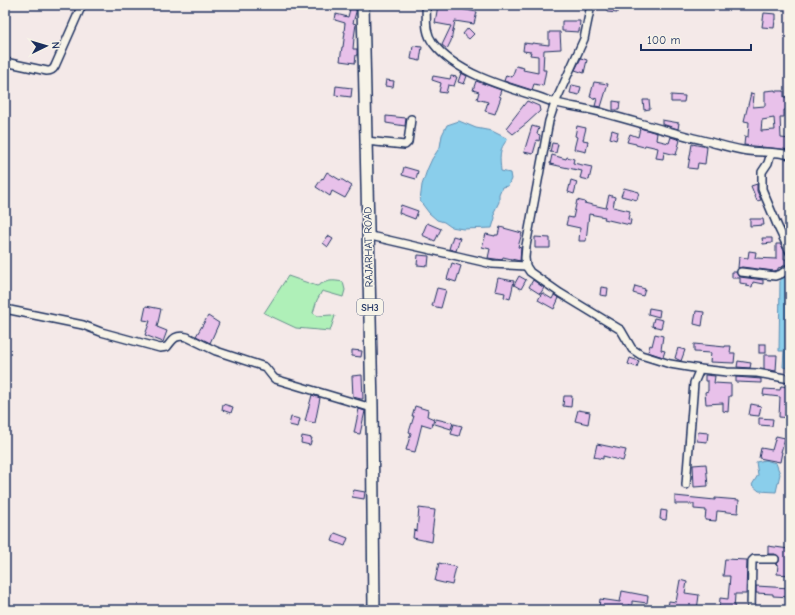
<svg xmlns="http://www.w3.org/2000/svg" width="795" height="615" font-family="'Comic Neue',sans-serif">
<style>
.green{fill:#aff0b8;stroke:#65908b}
.water{fill:#8aceeb;stroke:#5e8eb3}
.building{fill:#e8c1ea;stroke:#1b2f5e;fill-rule:evenodd}
.lines{fill:none;stroke-linecap:round;stroke-linejoin:round}
.minor-casing{stroke:#1b2f5e;stroke-width:10}
.primary-casing{stroke:#1b2f5e;stroke-width:14}
.minor{stroke:#f7f3e8;stroke-width:7}
.primary{stroke:#f7f3e8;stroke-width:11}
.labels{text-anchor:middle;stroke-width:3;stroke-linejoin:round;paint-order:stroke}
.shield{fill:#f7f3e8;stroke:#5d6a87;stroke-width:1}
.shield-label{font-size:10px;font-weight:bold;fill:#1b2f5e}
.street-label{font-size:11px;fill:#1b2f5e;stroke:#f7f3e8}
</style>
<rect width="100%" height="100%" fill="#f4e9e8"/>
<filter id="ink" filterUnits="userSpaceOnUse"><feTurbulence type="fractalNoise" baseFrequency=".025" numOctaves="2"/><feDisplacementMap in="SourceGraphic" scale="8" xChannelSelector="R" yChannelSelector="G"/><feConvolveMatrix kernelMatrix="1 2 1 2 8 2 1 2 1" color-interpolation-filters="sRGB"/></filter>
<g filter="url(#ink)">
<path class="green" d="M 288,276 L 317,286 C 328,280 332,280 343,282 L 345,290 L 343,297 L 322,291 L 317,300 L 313,313 L 318,316 L 331,315 L 335,316 L 330,331 L 296,328 L 264,313 Z"/>
<g class="water">
<path d="M 459,121 L 476,128 L 492,131 L 508,139 C 498,149 500,158 501,171 L 510,173 L 511,179 L 508,186 L 502,187 L 499,194 L 499,202 L 494,212 L 495,218 L 492,228 L 463,229 L 451,227 L 444,222 L 437,220 L 429,213 L 420,201 L 422,185 L 427,170 L 432,159 L 440,147 L 442,135 L 447,125 Z"/>
<path d="M 790,273 L 790,369 L 783,367 L 784,351 L 779,351 L 780,280 Z"/>
<path d="M 765,460 L 776,463 L 780,474 L 776,492 L 759,491 L 752,485 L 758,475 L 756,462 Z"/>
</g>
<g class="building">
<path d="M 351,5 L 356,7 L 356,12 L 353,23 L 356,24 L 354,38 L 353,49 L 357,49 L 357,55 L 356,55 L 355,63 L 340,61 L 342,47 L 343,47 L 345,32 L 344,32 L 345,23 L 335,20 L 336,14 L 348,17 Z"/>
<path d="M 438,5 L 461,5 L 460,9 L 477,12 L 474,24 L 455,21 L 451,41 L 447,49 L 442,45 L 451,26 L 435,23 Z"/>
<path d="M 607,5 L 618,5 L 617,13 L 607,12 Z"/>
<path d="M 764,13 L 776,14 L 776,20 L 775,20 L 774,28 L 762,27 Z"/>
<path d="M 562,21 L 580,21 L 579,32 L 562,31 Z"/>
<path d="M 468,28 L 474,34 L 469,39 L 463,34 Z"/>
<path d="M 549,32 L 560,32 L 561,49 L 544,50 L 543,70 L 546,70 L 543,86 L 534,84 L 532,90 L 504,81 L 506,75 L 512,77 L 516,66 L 524,68 L 523,70 L 538,73 L 538,56 L 530,55 L 531,52 L 523,51 L 524,43 L 532,44 L 532,43 L 549,45 Z"/>
<path d="M 413,46 L 422,47 L 420,61 L 411,59 Z"/>
<path d="M 581,58 L 587,60 L 584,73 L 575,70 Z"/>
<path d="M 461,73 L 467,76 L 464,84 L 458,82 Z"/>
<path d="M 433,76 L 450,79 L 451,76 L 457,77 L 454,86 L 448,85 L 446,93 L 439,92 L 441,83 L 432,80 Z"/>
<path d="M 386,80 L 394,81 L 393,87 L 385,86 Z"/>
<path d="M 476,81 L 501,90 L 499,96 L 501,97 L 495,114 L 485,111 L 488,102 L 477,99 L 479,92 L 473,90 Z"/>
<path d="M 594,82 L 608,84 L 601,107 L 595,106 L 597,99 L 590,97 Z"/>
<path d="M 572,85 L 581,87 L 579,95 L 570,93 Z"/>
<path d="M 336,86 L 352,88 L 351,97 L 335,95 Z"/>
<path d="M 775,90 L 775,91 L 784,91 L 784,97 L 790,97 L 790,110 L 784,110 L 784,117 L 780,117 L 781,138 L 790,139 L 789,150 L 744,145 L 745,136 L 748,137 L 749,122 L 744,121 L 751,93 L 754,94 L 753,107 L 765,106 L 765,91 ZM 774,118 L 775,130 L 761,131 L 762,120 Z"/>
<path d="M 671,95 L 685,96 L 684,102 L 671,102 Z"/>
<path d="M 643,100 L 649,100 L 650,109 L 644,110 Z"/>
<path d="M 527,101 L 539,106 L 540,111 L 527,123 L 513,134 L 506,128 Z"/>
<path d="M 613,101 L 620,102 L 619,110 L 613,110 Z"/>
<path d="M 386,116 L 406,118 L 405,126 L 386,123 Z"/>
<path d="M 662,120 L 679,123 L 678,129 L 662,124 Z"/>
<path d="M 532,126 L 539,128 L 537,134 L 540,135 L 539,141 L 537,140 L 533,154 L 524,152 Z"/>
<path d="M 577,126 L 586,128 L 583,140 L 588,141 L 586,152 L 574,149 L 577,137 L 575,136 Z"/>
<path d="M 640,128 L 657,133 L 656,140 L 669,143 L 671,137 L 680,140 L 676,155 L 664,152 L 663,159 L 656,158 L 658,148 L 645,145 L 644,147 L 636,145 L 636,144 L 627,142 L 630,134 L 638,137 Z"/>
<path d="M 612,130 L 618,132 L 616,140 L 610,138 Z"/>
<path d="M 552,143 L 558,144 L 556,153 L 550,152 Z"/>
<path d="M 692,144 L 707,147 L 705,164 L 698,163 L 697,169 L 688,168 Z"/>
<path d="M 552,155 L 566,159 L 567,157 L 574,159 L 573,163 L 592,167 L 589,180 L 580,178 L 582,171 L 550,164 Z"/>
<path d="M 404,167 L 418,171 L 416,179 L 402,175 Z"/>
<path d="M 327,172 L 340,180 L 341,179 L 352,186 L 345,198 L 332,191 L 330,196 L 316,187 L 322,178 L 323,179 Z"/>
<path d="M 571,180 L 577,182 L 574,194 L 568,192 Z"/>
<path d="M 757,184 L 757,191 L 761,200 L 757,201 L 751,186 Z"/>
<path d="M 624,188 L 639,192 L 637,200 L 621,196 Z"/>
<path d="M 609,195 L 615,197 L 613,207 L 630,211 L 628,219 L 631,220 L 630,225 L 604,219 L 605,217 L 589,214 L 586,241 L 579,241 L 580,228 L 566,225 L 568,217 L 573,218 L 577,200 L 585,202 L 584,203 L 606,208 Z"/>
<path d="M 401,205 L 418,211 L 415,219 L 399,213 Z"/>
<path d="M 750,219 L 763,219 L 764,225 L 750,226 Z"/>
<path d="M 427,223 L 441,229 L 435,241 L 422,235 Z"/>
<path d="M 500,227 L 522,233 L 518,247 L 521,248 L 520,261 L 503,257 L 502,260 L 488,258 L 490,249 L 482,247 L 486,234 L 495,236 L 495,235 L 498,235 Z"/>
<path d="M 328,236 L 333,239 L 328,247 L 323,243 Z"/>
<path d="M 453,236 L 460,238 L 456,251 L 449,249 Z"/>
<path d="M 535,237 L 550,238 L 550,248 L 535,248 Z"/>
<path d="M 762,238 L 772,238 L 772,243 L 763,244 Z"/>
<path d="M 776,244 L 781,244 L 784,251 L 784,259 L 786,259 L 786,264 L 782,267 L 778,268 L 778,270 L 774,271 L 742,267 L 738,268 L 739,257 L 748,258 L 749,251 L 756,252 L 755,258 L 776,259 Z"/>
<path d="M 418,255 L 429,256 L 428,266 L 417,265 Z"/>
<path d="M 452,263 L 461,266 L 456,282 L 447,279 Z"/>
<path d="M 732,272 L 736,272 L 738,276 L 740,277 L 763,280 L 763,284 L 753,282 L 752,287 L 746,286 L 746,284 L 740,283 L 740,278 L 732,278 Z"/>
<path d="M 519,276 L 526,280 L 521,289 L 514,285 Z"/>
<path d="M 498,278 L 514,281 L 510,299 L 504,297 L 505,293 L 495,291 Z"/>
<path d="M 533,280 L 544,288 L 540,294 L 529,287 Z"/>
<path d="M 635,286 L 645,289 L 643,296 L 633,293 Z"/>
<path d="M 601,287 L 608,288 L 607,296 L 600,295 Z"/>
<path d="M 437,288 L 446,290 L 441,308 L 432,306 Z"/>
<path d="M 542,293 L 552,299 L 554,295 L 559,298 L 554,309 L 538,300 Z"/>
<path d="M 146,306 L 161,309 L 157,327 L 167,331 L 163,342 L 145,335 L 150,321 L 143,320 Z"/>
<path d="M 649,308 L 660,310 L 659,317 L 648,314 Z"/>
<path d="M 696,311 L 704,312 L 702,326 L 694,324 Z"/>
<path d="M 208,316 L 219,323 L 210,343 L 196,336 Z"/>
<path d="M 654,318 L 663,320 L 661,328 L 652,326 Z"/>
<path d="M 655,334 L 663,336 L 661,350 L 665,351 L 663,357 L 648,352 L 650,345 L 652,346 Z"/>
<path d="M 694,344 L 725,347 L 725,346 L 731,346 L 730,353 L 735,353 L 734,363 L 710,362 L 711,353 L 694,352 Z"/>
<rect x="759" y="344" width="7" height="9"/>
<path d="M 678,348 L 685,350 L 681,361 L 675,358 Z"/>
<path d="M 352,350 L 362,351 L 361,357 L 352,356 Z"/>
<path d="M 764,355 L 777,355 L 776,371 L 764,369 Z"/>
<path d="M 630,358 L 639,361 L 637,367 L 628,364 Z"/>
<path d="M 738,361 L 751,363 L 750,368 L 737,367 Z"/>
<path d="M 362,375 L 363,399 L 361,399 L 353,397 L 352,376 Z"/>
<path d="M 705,375 L 715,376 L 714,383 L 731,384 L 731,396 L 729,396 L 728,412 L 723,411 L 723,403 L 706,404 L 705,392 L 708,391 L 708,381 L 705,381 Z"/>
<path d="M 736,377 L 761,379 L 761,383 L 736,382 Z"/>
<path d="M 781,386 L 790,387 L 790,418 L 779,417 L 780,397 L 763,395 L 764,389 L 780,390 Z"/>
<path d="M 312,395 L 320,398 L 315,423 L 305,421 Z"/>
<path d="M 564,396 L 572,396 L 571,407 L 563,406 Z"/>
<path d="M 223,404 L 233,407 L 231,413 L 222,410 Z"/>
<path d="M 751,404 L 761,406 L 759,416 L 749,415 Z"/>
<path d="M 415,406 L 428,410 L 427,416 L 434,419 L 432,427 L 422,424 L 415,452 L 406,450 L 411,433 L 409,432 L 414,416 L 412,416 Z"/>
<path d="M 359,409 L 365,411 L 360,434 L 354,433 Z"/>
<path d="M 578,410 L 590,412 L 588,424 L 575,421 Z"/>
<path d="M 291,417 L 300,419 L 298,427 L 289,425 Z"/>
<path d="M 759,418 L 773,419 L 772,426 L 759,425 Z"/>
<path d="M 436,419 L 453,423 L 451,429 L 435,424 Z"/>
<path d="M 454,424 L 462,426 L 459,436 L 451,434 Z"/>
<path d="M 698,432 L 708,433 L 707,442 L 697,441 Z"/>
<path d="M 302,436 L 312,438 L 310,445 L 301,443 Z"/>
<path d="M 776,436 L 785,438 L 781,452 L 782,452 L 780,462 L 759,458 L 761,448 L 772,450 Z"/>
<path d="M 597,444 L 626,450 L 623,461 L 603,456 L 603,459 L 594,457 Z"/>
<path d="M 706,464 L 708,486 L 694,487 L 693,465 Z"/>
<path d="M 354,490 L 365,492 L 364,499 L 352,497 Z"/>
<path d="M 675,496 L 715,500 L 715,498 L 739,500 L 738,513 L 718,511 L 717,511 L 716,521 L 705,520 L 706,510 L 694,509 L 694,504 L 675,504 Z"/>
<path d="M 419,508 L 435,510 L 432,533 L 433,533 L 432,542 L 413,538 L 414,530 L 417,531 Z"/>
<path d="M 661,510 L 667,511 L 666,520 L 660,519 Z"/>
<path d="M 335,533 L 348,538 L 345,546 L 332,541 Z"/>
<path d="M 768,546 L 789,549 L 788,558 L 790,558 L 790,575 L 777,574 L 778,565 L 775,564 L 779,562 L 779,557 L 775,554 L 768,554 Z"/>
<path d="M 725,559 L 747,560 L 746,594 L 735,594 L 734,610 L 719,610 L 720,598 L 728,599 L 730,576 L 723,576 Z"/>
<path d="M 439,563 L 456,567 L 452,585 L 435,581 Z"/>
<path d="M 680,580 L 687,582 L 685,593 L 699,595 L 697,610 L 670,610 L 671,608 L 668,607 L 669,601 L 676,602 Z"/>
<path d="M 756,586 L 790,588 L 790,597 L 773,596 L 773,594 L 756,593 Z"/>
<path d="M 622,591 L 648,596 L 647,603 L 632,601 L 632,606 L 628,605 L 627,610 L 615,610 L 599,608 L 600,599 L 620,602 Z"/>
</g>
<g class="lines">
<g class="minor-casing">
<g id="minor">
<path d="M 426,5 C 427,19 424,31 433,43 C 455,73 505,87 539,97 C 545,99 551,102 556,103 C 573,107 590,109 607,114 C 640,123 673,133 706,141 C 718,144 730,148 742,150 C 758,153 774,151 790,155"/>
<path d="M 591,5 L 584,39 L 555,103 L 549,121 L 526,246 L 525,258 L 526,266 L 530,272 L 560,293 L 621,330 L 632,349 L 641,355 L 670,364 L 700,369 L 727,372 L 757,373 L 790,379"/>
<path d="M 5,62 L 47,71 C 51,71 53,70 55,66 L 82,5"/>
<path d="M 366,141 L 405,145 L 408,142 L 411,119"/>
<path d="M 771,153 L 768,163 L 762,172 L 762,189 L 778,227 L 790,252"/>
<path d="M 368,235 L 375,237 L 492,264 L 526,266"/>
<path d="M 741,272 L 775,276 L 781,274 L 790,268"/>
<path d="M 5,309 L 83,325 L 101,332 L 160,348 L 167,347 C 173,339 176,334 187,337 L 216,351 L 265,367 L 273,377 L 275,379 L 372,408"/>
<path d="M 686,485 L 694,383 L 700,369"/>
<path d="M 751,610 L 752,561 L 754,559 L 775,559"/>
</g>
</g>
<g class="primary-casing">
<path id="primary" d="M 363,5 L 372,408 L 374,610"/>
</g>
<use href="#minor" class="minor"/>
<use href="#primary" class="primary"/>
</g>
</g>
<g class="labels">
<rect class="shield" x="357" y="299" width="26" height="16" rx="3"/>
<g class="shield-label">
<text x="370" y="311">SH3</text>
</g>
<g class="street-label">
<text transform="translate(368 247) rotate(-91)" y="4">RAJARHAT ROAD</text>
</g>
</g>
<rect width="795" height="615" fill="none" stroke="#f7f3e8" stroke-width="20"/>
<rect x="10" y="10" width="775" height="595" fill="none" stroke="#1b2f5e" stroke-width="1.5" filter="url(#ink)"/>
<g transform="translate(46 46) rotate(85)" stroke="#f7f3e8" stroke-width="3" paint-order="stroke">
<path d="M0-3L7 15L0 10L-7 15Z" fill="#1b2f5e"/>
<text y="-6" font-size="11" font-weight="bold" text-anchor="middle" fill="#1b2f5e">N</text>
</g>
<path d="M641 44v6h110v-6" fill="none" stroke="#1b2f5e" stroke-width="2"/>
<text x="647" y="44" font-size="12" fill="#1b2f5e" stroke="#f7f3e8" stroke-width="3" paint-order="stroke">100 m</text>
</svg>
